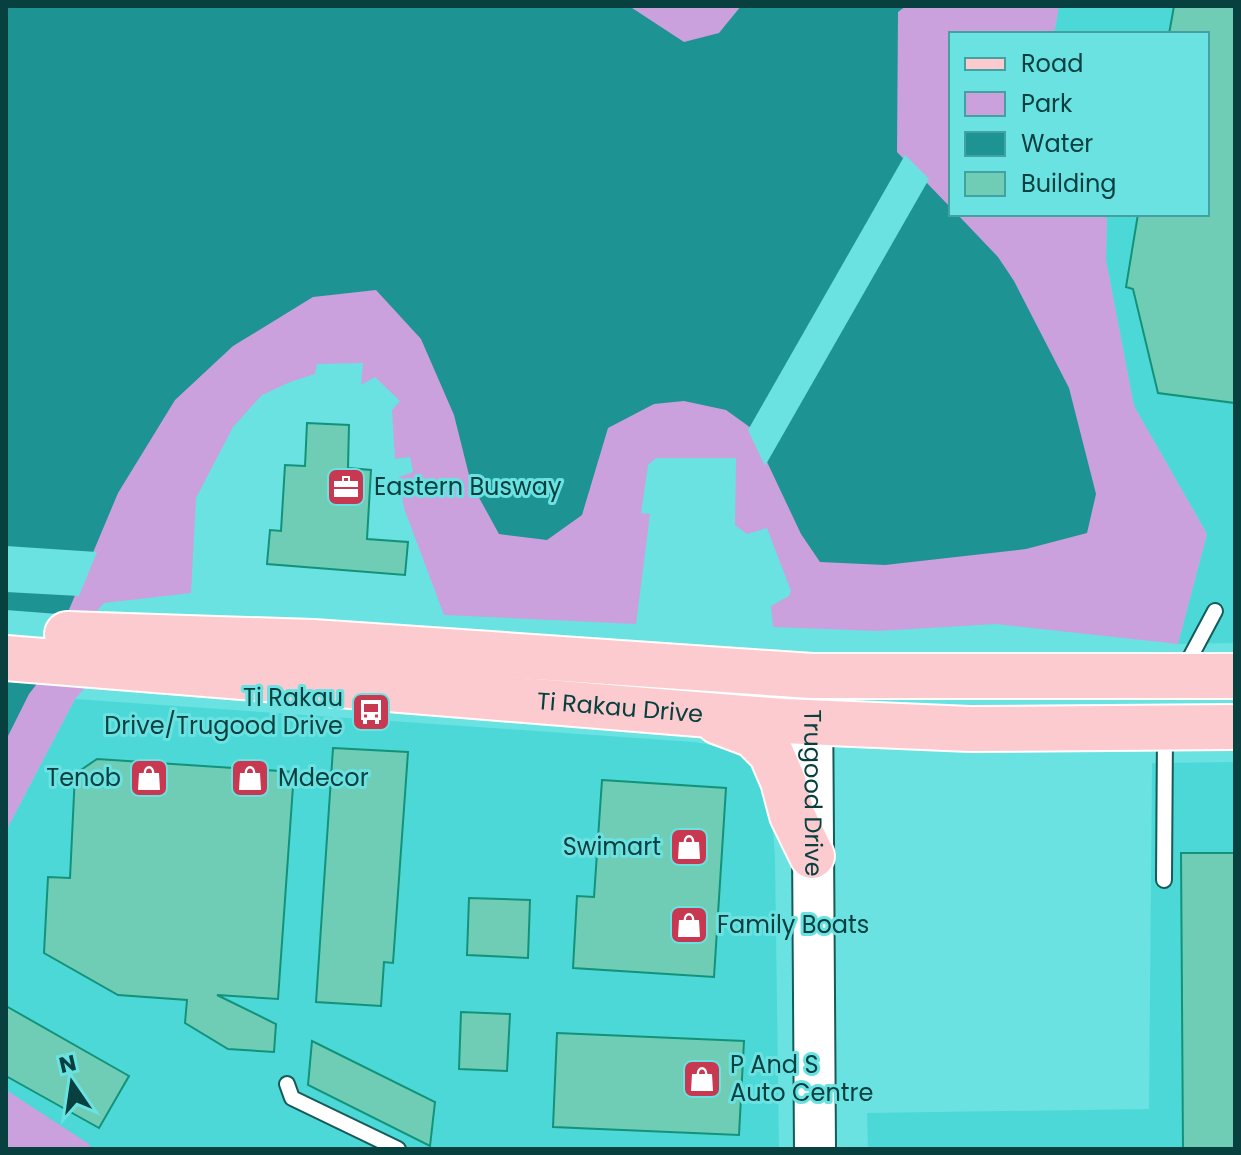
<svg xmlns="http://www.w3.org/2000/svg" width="1241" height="1155" font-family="Poppins,sans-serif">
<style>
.built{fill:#4dd8d8}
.green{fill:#caa0dd}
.water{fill:#1d9393}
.pier{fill:#6ae2e2}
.building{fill:#6fcdb5;stroke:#12927a;stroke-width:2}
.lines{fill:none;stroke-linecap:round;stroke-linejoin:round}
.service-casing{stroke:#165a5a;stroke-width:18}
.secondary-casing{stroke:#165a5a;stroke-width:44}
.primary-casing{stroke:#fff;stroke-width:48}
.service{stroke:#fff;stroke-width:14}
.secondary{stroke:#fff;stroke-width:40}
.primary{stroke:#fccbcf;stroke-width:44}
.labels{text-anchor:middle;stroke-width:6;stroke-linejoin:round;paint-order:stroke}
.poi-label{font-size:24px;fill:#084040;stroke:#6ae2e2;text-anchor:start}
.street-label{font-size:24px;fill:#084040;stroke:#6ae2e2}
</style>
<rect width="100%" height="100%" fill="#6ae2e2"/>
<g class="built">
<path d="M 1059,6 L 1235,6 L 1235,643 L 1178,644 L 1207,534 L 1134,406 L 1106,260 L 1107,214 L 1207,214 L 1207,34 L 1054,34 Z"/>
<path d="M 75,699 L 694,742 L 734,749 L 754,763 L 771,797 L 775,858 L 779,1149 L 92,1149 L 6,1090 L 6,831 Z"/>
<path d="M 1235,762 L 1235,1149 L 868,1149 L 867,1113 L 1149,1109 L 1152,763 Z"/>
</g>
<g class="green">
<path d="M 6,6 L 1059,6 L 1054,34 L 951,34 L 951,214 L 1107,214 L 1106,260 L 1134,406 L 1207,534 L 1178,644 L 996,624 L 878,631 L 773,627 L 771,606 L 789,596 L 791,591 L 767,528 L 747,534 L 735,525 L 736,458 L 656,458 L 648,465 L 641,513 L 650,514 L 636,624 L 444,615 L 404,508 L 399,477 L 413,472 L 410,457 L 395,459 L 392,410 L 400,401 L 375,377 L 361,385 L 363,363 L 317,364 L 315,374 L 290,382 L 262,395 L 233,427 L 196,498 L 191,593 L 104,603 L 92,616 L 87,685 L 75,699 L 6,831 Z"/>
<path d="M 6,1090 L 89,1144 L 92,1149 L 6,1149 Z"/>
</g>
<path class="water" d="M 6,6 L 629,6 L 684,42 L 719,33 L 741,6 L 906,6 L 898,12 L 897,152 L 951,208 L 951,214 L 957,214 L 998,257 L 1014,281 L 1069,388 L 1096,494 L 1087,533 L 1026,549 L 885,565 L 820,562 L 801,534 L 751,428 L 726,410 L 684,401 L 654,404 L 608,428 L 582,515 L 547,540 L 499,534 L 471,483 L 454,415 L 421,339 L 376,290 L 313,297 L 233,346 L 175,400 L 118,493 L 39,681 L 29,694 L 6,740 Z"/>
<g class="pier">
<path d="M 905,155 L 929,179 L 765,466 L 748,430 Z"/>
<path d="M 6,546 L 97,552 L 79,596 L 6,592 Z"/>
<path d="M 6,610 L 71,615 L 6,679 Z"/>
</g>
<g class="building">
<path d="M 1174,6 L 1235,6 L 1235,403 L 1158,393 L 1133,289 L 1126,287 L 1138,214 L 1207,214 L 1207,34 L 1169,34 Z"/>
<path d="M 307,423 L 349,425 L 348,468 L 371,470 L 367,539 L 408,542 L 405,575 L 267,564 L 270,530 L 281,531 L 285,465 L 305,466 Z"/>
<path d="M 333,748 L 408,752 L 393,963 L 384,962 L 381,1006 L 316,1002 Z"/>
<path d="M 97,759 L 294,772 L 278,999 L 217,995 L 276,1024 L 274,1052 L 228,1049 L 185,1023 L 187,1000 L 118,995 L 44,953 L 48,877 L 70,878 L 75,774 Z"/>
<path d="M 602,780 L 726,788 L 714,977 L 573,968 L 577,896 L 594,897 Z"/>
<path d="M 1181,853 L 1235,853 L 1235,1149 L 1183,1149 Z"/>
<path d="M 469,898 L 530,900 L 528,958 L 467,955 Z"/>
<path d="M 6,1006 L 129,1076 L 99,1128 L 6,1076 Z"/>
<path d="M 461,1012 L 510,1014 L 507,1071 L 459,1069 Z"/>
<path d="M 557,1033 L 744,1041 L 739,1135 L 553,1127 Z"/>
<path d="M 312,1041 L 435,1102 L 430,1146 L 308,1085 Z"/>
</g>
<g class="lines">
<g class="service-casing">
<g id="service">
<path d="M 1184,669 L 1215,611"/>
<path d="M 1164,880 L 1165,732"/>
<path d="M 287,1084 L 292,1098 L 398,1149"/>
</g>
</g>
<g class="secondary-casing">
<g id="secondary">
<path id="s1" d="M 812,689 L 815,1149"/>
</g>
</g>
<g class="primary-casing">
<g id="primary">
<path d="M 67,634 L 313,642 L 812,676 L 1235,676"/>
<path id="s2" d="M 6,658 L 783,721 L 970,729 L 1235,727"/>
<path d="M 718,722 L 753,735 L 771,753 L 783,781 L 792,815 L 812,856"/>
</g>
</g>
<use href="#service" class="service"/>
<use href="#secondary" class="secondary"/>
<use href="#primary" class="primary"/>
</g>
<defs>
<g id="office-square" transform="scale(2)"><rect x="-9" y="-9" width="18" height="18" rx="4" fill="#c83851" stroke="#6ae2e2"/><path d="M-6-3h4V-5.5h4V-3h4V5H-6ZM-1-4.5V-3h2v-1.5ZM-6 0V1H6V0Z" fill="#fff"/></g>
<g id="bus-square" transform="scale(2)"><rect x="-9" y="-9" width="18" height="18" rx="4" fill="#c83851" stroke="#6ae2e2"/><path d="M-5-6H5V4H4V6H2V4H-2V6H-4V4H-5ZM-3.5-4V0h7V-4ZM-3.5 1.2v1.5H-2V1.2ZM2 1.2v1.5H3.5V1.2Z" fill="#fff"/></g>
<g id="shop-square" transform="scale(2)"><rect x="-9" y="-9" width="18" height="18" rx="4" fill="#c83851" stroke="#6ae2e2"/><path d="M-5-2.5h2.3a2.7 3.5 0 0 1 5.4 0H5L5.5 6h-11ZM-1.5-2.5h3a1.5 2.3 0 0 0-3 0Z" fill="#fff"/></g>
</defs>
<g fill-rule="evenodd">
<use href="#office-square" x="346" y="487"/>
<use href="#bus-square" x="371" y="712"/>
<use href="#shop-square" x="149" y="778"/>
<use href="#shop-square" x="250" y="778"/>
<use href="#shop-square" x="689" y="847"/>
<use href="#shop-square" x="689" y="925"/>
<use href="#shop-square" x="702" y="1079"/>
</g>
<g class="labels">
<g class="poi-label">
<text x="374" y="495">Eastern Busway</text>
<text x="343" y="706" text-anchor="end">Ti Rakau<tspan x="343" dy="28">Drive/Trugood Drive</tspan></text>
<text x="121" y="786" text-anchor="end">Tenob</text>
<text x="278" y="786">Mdecor</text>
<text x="661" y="855" text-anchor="end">Swimart</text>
<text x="717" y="933">Family Boats</text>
<text x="730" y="1073">P And S<tspan x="730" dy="28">Auto Centre</tspan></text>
</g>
<g class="street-label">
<text dy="8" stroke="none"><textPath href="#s2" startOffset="616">Ti Rakau Drive</textPath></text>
<text dy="8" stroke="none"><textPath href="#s1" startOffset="104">Trugood Drive</textPath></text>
</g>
</g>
<rect width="1241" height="1155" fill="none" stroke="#084040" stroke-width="16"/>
<rect x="949" y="32" width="260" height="184" fill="#6ae2e2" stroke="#43a1a1" stroke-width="2"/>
<rect x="965" y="58" width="40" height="12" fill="#fccbcf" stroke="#43a1a1" stroke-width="2"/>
<text x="1021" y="72" font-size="24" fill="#084040">Road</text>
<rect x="965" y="92" width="40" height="24" fill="#caa0dd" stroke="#43a1a1" stroke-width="2"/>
<text x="1021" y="112" font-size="24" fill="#084040">Park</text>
<rect x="965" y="132" width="40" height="24" fill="#1d9393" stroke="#43a1a1" stroke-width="2"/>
<text x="1021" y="152" font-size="24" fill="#084040">Water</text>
<rect x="965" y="172" width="40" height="24" fill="#6fcdb5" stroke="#43a1a1" stroke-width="2"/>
<text x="1021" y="192" font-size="24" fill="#084040">Building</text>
<g transform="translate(72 1083) rotate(347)" stroke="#6ae2e2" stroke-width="6" paint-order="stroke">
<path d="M0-6L14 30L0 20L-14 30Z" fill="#084040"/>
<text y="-12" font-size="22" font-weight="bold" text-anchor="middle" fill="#084040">N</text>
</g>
</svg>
